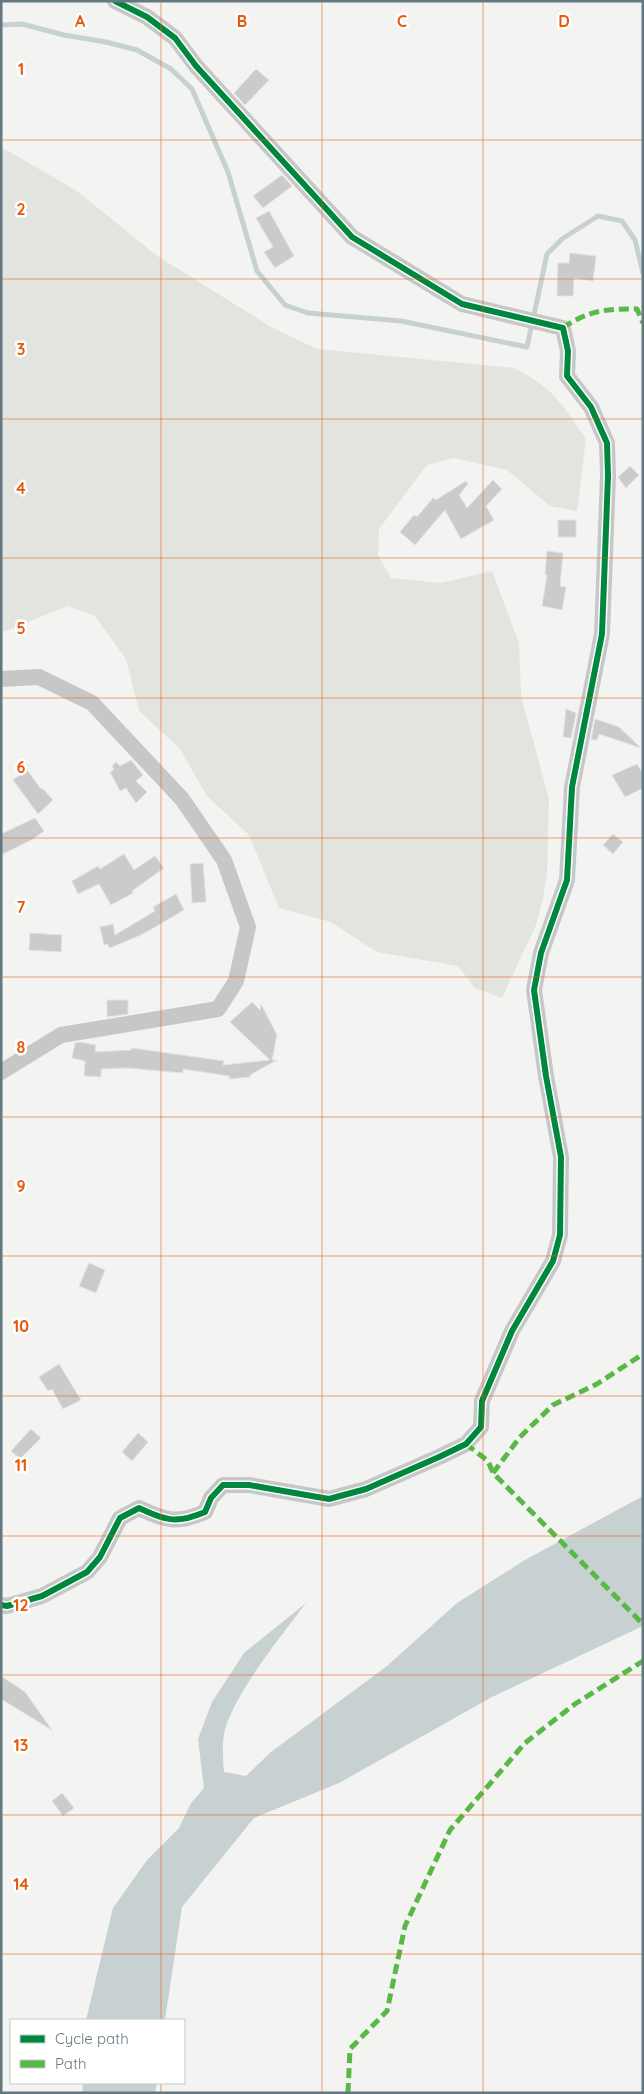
<svg xmlns="http://www.w3.org/2000/svg" width="644" height="2094" font-family="Quicksand,sans-serif">
<style>
.green{fill:#e2e5df}
.water{fill:#c7d1d2}
.lines{fill:none;stroke-linecap:round;stroke-linejoin:round}
.stream{stroke:#c7d1d2;stroke-width:5}
.building{fill:#cacccc;stroke:#e2e2e2}
.street{stroke:#c6c8c8;stroke-width:16}
.quiet{stroke:#58b947;stroke-width:5;stroke-dasharray:10 5;stroke-linecap:butt}
.cycleway-casing{stroke:#fff;stroke-width:9}
.cycleway{stroke:#00873e;stroke-width:6}
.grid{fill:none;stroke:#e8590c;stroke-width:1;stroke-opacity:0.55}
.grid-label{font-size:16px;text-anchor:middle;font-weight:bold;fill:#e8590c;stroke:#fff;stroke-width:5;stroke-linejoin:round;paint-order:stroke}
</style>
<rect width="100%" height="100%" fill="#f3f3f2"/>
<path class="green" d="M 1,147 L 77,191 L 156,255 L 271,327 L 317,349 L 514,368 C 554,388 561,403 586,439 L 577,511 L 550,506 L 507,470 L 454,458 L 427,465 L 379,529 L 378,555 L 391,578 L 441,583 L 492,571 L 519,643 L 521,696 L 549,799 L 547,873 L 543,899 L 536,925 L 502,998 L 475,988 L 458,966 L 377,952 L 331,922 L 279,908 L 249,835 L 207,796 L 180,749 L 139,711 L 126,659 L 94,615 L 67,606 L 1,633 Z"/>
<g class="water">
<path d="M 643,1496 L 643,1626 L 492,1697 L 339,1783 L 254,1818 L 182,1907 L 165,2020 L 86,2020 L 113,1908 L 147,1860 L 179,1828 L 191,1803 L 204,1788 L 198,1739 L 212,1702 L 244,1653 L 306,1603 C 283,1634 231,1697 224,1734 C 222,1746 223,1759 224,1772 L 246,1776 L 271,1752 L 387,1666 L 457,1603 L 525,1560 Z"/>
<path d="M 83,2083 L 157,2083 L 155,2093 L 82,2093 Z"/>
</g>
<g class="lines">
<path class="stream" d="M 1,25 L 22,24 L 64,35 L 106,42 L 137,50 L 171,69 L 192,89 L 228,172 L 257,271 L 285,305 L 308,313 L 401,321 L 527,347 L 547,254 L 562,239 L 598,216 L 622,221 L 635,240 L 643,273"/>
</g>
<g class="building">
<path d="M 256,69 L 269,80 L 245,105 L 234,93 Z"/>
<path d="M 282,175 L 292,186 L 263,208 L 253,196 Z"/>
<path d="M 269,211 L 294,256 L 275,268 L 264,252 L 273,247 L 256,218 Z"/>
<path d="M 570,253 L 596,256 L 593,281 L 574,278 L 573,296 L 557,296 L 558,263 L 569,263 Z"/>
<path d="M 630,466 L 639,475 L 626,488 L 618,477 Z"/>
<path d="M 493,480 L 502,489 L 486,506 L 494,520 L 461,539 L 445,510 L 415,545 L 400,532 L 414,515 L 417,517 L 433,498 L 436,500 L 466,481 L 468,484 L 459,495 L 467,508 Z"/>
<rect x="558" y="520" width="18" height="17"/>
<path d="M 547,551 L 563,553 L 560,586 L 566,587 L 562,610 L 542,606 L 547,575 L 545,575 Z"/>
<path d="M 566,709 L 576,713 L 571,738 L 563,737 Z"/>
<path d="M 595,719 L 619,727 L 641,748 L 599,734 L 597,740 L 591,740 Z"/>
<path d="M 131,760 L 143,775 L 136,781 L 147,792 L 136,803 L 126,788 L 120,791 L 110,772 L 114,770 L 112,766 L 116,762 L 120,766 Z"/>
<path d="M 637,764 L 643,774 L 643,788 L 625,797 L 612,775 Z"/>
<path d="M 27,770 L 41,789 L 42,788 L 53,800 L 38,814 L 13,780 Z"/>
<path d="M 35,818 L 44,831 L 33,839 L 1,855 L 1,834 Z"/>
<path d="M 613,834 L 623,842 L 613,854 L 603,845 Z"/>
<path d="M 124,854 L 134,870 L 155,856 L 164,868 L 132,891 L 133,893 L 111,905 L 99,884 L 78,894 L 72,881 L 98,866 L 100,869 Z"/>
<path d="M 203,863 L 206,902 L 192,903 L 190,864 Z"/>
<path d="M 176,894 L 184,910 L 143,934 L 110,948 L 107,944 L 104,945 L 100,927 L 113,924 L 115,935 L 155,911 L 153,907 Z"/>
<path d="M 30,933 L 62,935 L 61,952 L 29,950 Z"/>
<path d="M 107,1000 L 128,1000 L 128,1014 L 107,1017 Z"/>
<path d="M 252,1002 L 260,1010 L 261,1004 L 277,1035 L 272,1060 L 277,1060 L 250,1075 L 250,1077 L 229,1079 L 229,1076 L 183,1069 L 183,1073 L 127,1068 L 101,1069 L 101,1077 L 84,1076 L 85,1061 L 72,1058 L 75,1043 L 80,1042 L 96,1045 L 95,1052 L 131,1050 L 132,1048 L 224,1061 L 223,1065 L 270,1060 L 230,1022 Z"/>
<path d="M 89,1263 L 105,1270 L 96,1293 L 79,1286 Z"/>
<path d="M 59,1364 L 81,1400 L 63,1409 L 52,1389 L 48,1391 L 39,1377 Z"/>
<path d="M 31,1429 L 41,1438 L 20,1459 L 11,1451 Z"/>
<path d="M 138,1433 L 148,1442 L 132,1461 L 122,1452 Z"/>
<path d="M 1,1676 L 25,1692 L 52,1730 L 1,1699 Z"/>
<path d="M 62,1793 L 74,1808 L 63,1816 L 52,1801 Z"/>
</g>
<g class="lines">
<g class="street">
<path d="M 1,679 L 39,677 L 92,703 L 182,799 L 224,860 L 248,927 L 236,981 L 218,1009 L 61,1035 L 1,1072"/>
<path d="M 1,1605 L 7,1606 L 42,1596 L 87,1572 L 100,1557 L 120,1518 L 139,1508 C 166,1521 177,1524 205,1512 L 211,1498 L 223,1485 L 249,1485 L 329,1499 L 366,1489 L 439,1457 L 466,1444 L 481,1427 L 482,1401 L 512,1331 L 553,1261 L 560,1235 L 561,1157 L 546,1076 L 534,990 L 541,953 L 567,880 L 572,787 L 602,634 L 608,476 L 607,443 L 591,407 L 567,376 L 568,351 L 563,328 L 462,304 L 352,237 L 196,66 L 175,38 L 147,17 L 115,1"/>
</g>
<g class="quiet">
<path d="M 563,328 C 588,310 606,309 637,309 L 643,323"/>
<path d="M 466,1444 L 488,1461 L 493,1473 L 643,1624"/>
<path d="M 493,1473 L 520,1437 L 553,1405 L 597,1384 L 643,1354"/>
<path d="M 348,2093 L 350,2049 L 387,2011 L 405,1926 L 450,1830 L 525,1743 L 575,1704 L 643,1661"/>
</g>
<g class="cycleway-casing">
<path id="cycleway" d="M 1,1605 L 7,1606 L 42,1596 L 87,1572 L 100,1557 L 120,1518 L 139,1508 C 166,1521 177,1524 205,1512 L 211,1498 L 223,1485 L 249,1485 L 329,1499 L 366,1489 L 439,1457 L 466,1444 L 481,1427 L 482,1401 L 512,1331 L 553,1261 L 560,1235 L 561,1157 L 546,1076 L 534,990 L 541,953 L 567,880 L 572,787 L 602,634 L 608,476 L 607,443 L 591,407 L 567,376 L 568,351 L 563,328 L 462,304 L 352,237 L 196,66 L 175,38 L 147,17 L 115,1"/>
</g>
<use href="#cycleway" class="cycleway"/>
</g>
<path class="grid" d="M 161,1 L 161,2020M 322,1 L 322,2093M 483,1 L 483,2093M 1,140 L 643,140M 1,279 L 643,279M 1,419 L 643,419M 1,558 L 643,558M 1,698 L 643,698M 1,838 L 643,838M 1,977 L 643,977M 1,1117 L 643,1117M 1,1256 L 643,1256M 1,1396 L 643,1396M 1,1536 L 643,1536M 1,1675 L 643,1675M 1,1815 L 643,1815M 1,1954 L 643,1954M 161,2083 L 161,2093"/>
<g class="grid-label">
<text x="80" y="27">A</text>
<text x="242" y="27">B</text>
<text x="402" y="27">C</text>
<text x="564" y="27">D</text>
<text x="21" y="75">1</text>
<text x="21" y="215">2</text>
<text x="21" y="355">3</text>
<text x="21" y="494">4</text>
<text x="21" y="634">5</text>
<text x="21" y="773">6</text>
<text x="21" y="913">7</text>
<text x="21" y="1053">8</text>
<text x="21" y="1192">9</text>
<text x="21" y="1332">10</text>
<text x="21" y="1471">11</text>
<text x="21" y="1611">12</text>
<text x="21" y="1751">13</text>
<text x="21" y="1890">14</text>
</g>
<rect width="644" height="2094" fill="none" stroke="#657880" stroke-width="5"/>
<rect x="10" y="2019" width="175" height="65" fill="#ffffff" stroke="#c1c9cc"/>
<rect x="20" y="2035" width="25" height="8" fill="#00873e" stroke="#c1c9cc"/>
<text x="55" y="2044" font-size="15" fill="#657880">Cycle path</text>
<rect x="20" y="2060" width="25" height="8" fill="#58b947" stroke="#c1c9cc"/>
<text x="55" y="2069" font-size="15" fill="#657880">Path</text>
</svg>
